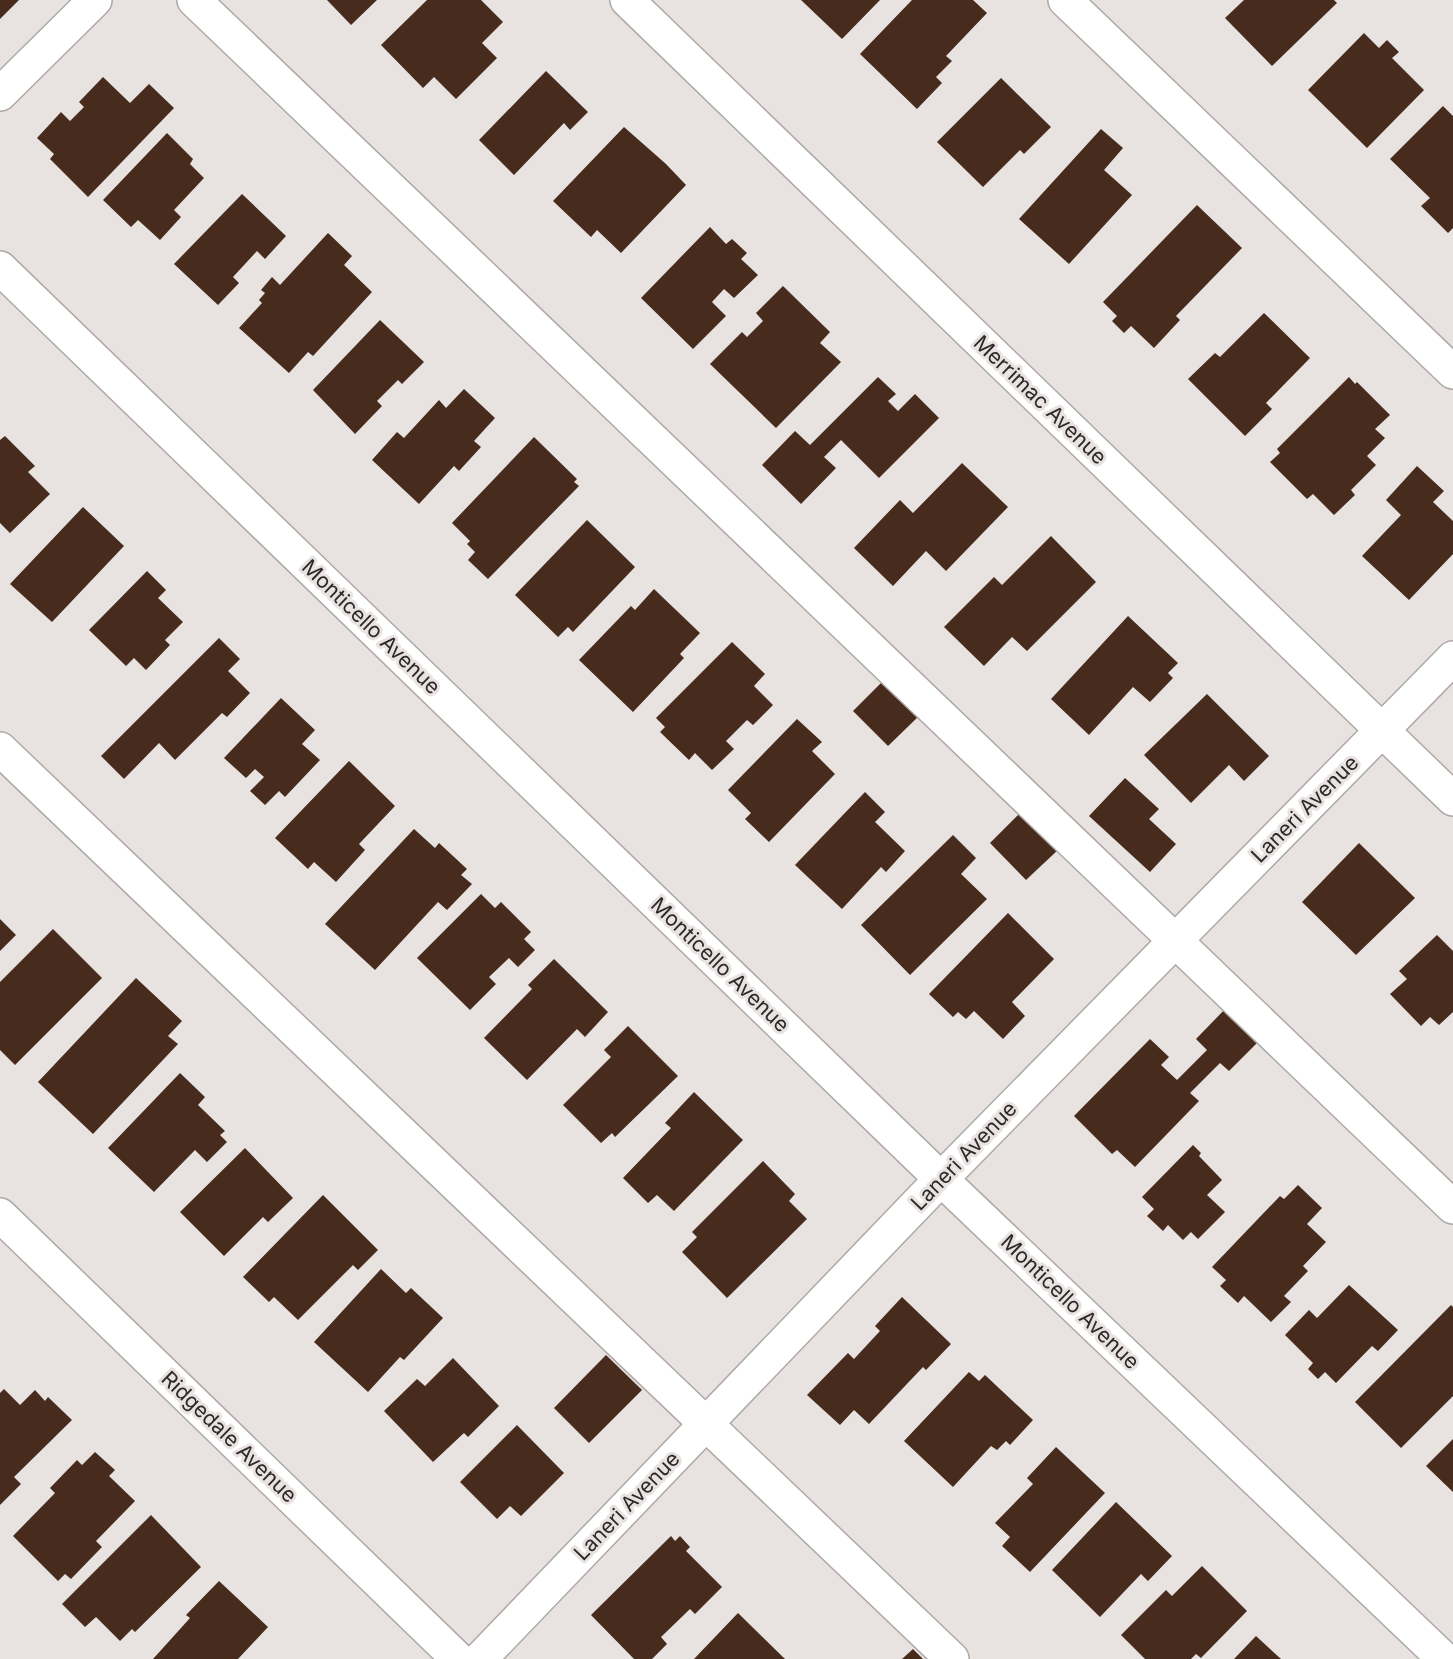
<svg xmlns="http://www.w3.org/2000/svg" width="1453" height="1659" font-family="Inter,sans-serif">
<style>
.building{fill:#472b1d}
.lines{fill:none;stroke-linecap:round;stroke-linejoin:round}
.minor-casing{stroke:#aea9a7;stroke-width:36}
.minor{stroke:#fff;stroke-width:33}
.labels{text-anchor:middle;stroke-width:6;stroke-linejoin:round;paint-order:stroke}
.street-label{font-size:21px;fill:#2b2a29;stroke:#e8e3e1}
</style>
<rect width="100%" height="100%" fill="#e8e3e1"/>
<g class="building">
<path d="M 0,0 L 19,0 L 0,19 Z"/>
<path d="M 327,0 L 377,0 L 351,25 Z"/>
<path d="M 427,0 L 481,0 L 503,22 L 482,43 L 497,58 L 456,99 L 434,77 L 423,88 L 381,45 Z"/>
<path d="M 801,0 L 880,0 L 842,39 Z"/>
<path d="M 912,0 L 973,0 L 987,13 L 946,56 L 952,61 L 936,77 L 942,83 L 917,109 L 860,54 Z"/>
<path d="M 1244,0 L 1334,0 L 1337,3 L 1272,66 L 1225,18 Z"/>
<path d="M 1364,33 L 1379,48 L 1387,40 L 1399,52 L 1392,58 L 1424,90 L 1367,148 L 1308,90 Z"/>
<path d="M 546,71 L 588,112 L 570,130 L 564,123 L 514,175 L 479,140 Z"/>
<path d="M 103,77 L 130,103 L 149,84 L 174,108 L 88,197 L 50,159 L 54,154 L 37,138 L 61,112 L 70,121 L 84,107 L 79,102 Z"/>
<path d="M 1001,78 L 1051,127 L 1024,154 L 1020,150 L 983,187 L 937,142 Z"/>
<path d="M 1443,106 L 1453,116 L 1453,228 L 1448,233 L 1421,206 L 1430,198 L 1390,159 Z"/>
<path d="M 624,127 L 666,164 L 686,185 L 621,253 L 597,230 L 591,237 L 553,201 Z"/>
<path d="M 1101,129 L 1123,148 L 1104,170 L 1132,195 L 1069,264 L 1019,219 Z"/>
<path d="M 167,133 L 193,159 L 190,164 L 204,178 L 174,210 L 181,217 L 160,240 L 138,220 L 131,227 L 103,200 Z"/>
<path d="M 242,194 L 286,236 L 265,259 L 257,251 L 233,277 L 239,283 L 218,305 L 174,264 Z"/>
<path d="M 1197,205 L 1242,248 L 1176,316 L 1180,320 L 1154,348 L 1131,326 L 1124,333 L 1112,321 L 1117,316 L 1103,302 Z"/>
<path d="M 710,227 L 726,244 L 732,239 L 747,253 L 741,259 L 758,275 L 734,298 L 724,289 L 712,302 L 726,316 L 693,349 L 641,298 Z"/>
<path d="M 328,233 L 352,256 L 344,265 L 372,292 L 313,356 L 308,352 L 289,373 L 239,328 L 262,303 L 259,300 L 265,293 L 261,290 L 272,277 L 280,285 Z"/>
<path d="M 783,286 L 830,332 L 820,343 L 841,362 L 776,428 L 710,364 L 742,332 L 747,337 L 763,321 L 756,313 Z"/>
<path d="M 1264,313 L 1310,358 L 1266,403 L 1272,409 L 1245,436 L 1188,379 L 1215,353 L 1220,357 Z"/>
<path d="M 380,320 L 424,362 L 402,384 L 398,380 L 377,401 L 382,406 L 355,434 L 313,390 Z"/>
<path d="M 878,377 L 896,394 L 888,401 L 898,411 L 915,394 L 939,418 L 879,478 L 841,440 L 824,457 L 836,468 L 801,504 L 762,465 L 795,431 L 810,445 Z"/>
<path d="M 1349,377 L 1355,384 L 1357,382 L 1390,415 L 1375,429 L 1385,438 L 1367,456 L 1376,465 L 1351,490 L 1355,495 L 1334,515 L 1313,494 L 1307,499 L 1270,462 L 1280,453 L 1277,449 Z"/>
<path d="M 464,389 L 495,418 L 474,441 L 481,447 L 459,471 L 454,466 L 419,504 L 372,460 L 397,432 L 404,438 L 439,400 L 446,408 Z"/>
<path d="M 5,436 L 35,466 L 28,472 L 50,494 L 10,533 L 0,523 L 0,440 Z"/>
<path d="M 534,437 L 577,479 L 574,482 L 579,486 L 488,579 L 468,560 L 475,552 L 467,544 L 470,541 L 452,523 Z"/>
<path d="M 962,463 L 1008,507 L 946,571 L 926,551 L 893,586 L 854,548 L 900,500 L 913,513 Z"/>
<path d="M 1417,466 L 1444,491 L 1433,502 L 1453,521 L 1453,554 L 1409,600 L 1362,556 L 1401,515 L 1386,500 Z"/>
<path d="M 83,507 L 124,546 L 52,622 L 10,584 Z"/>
<path d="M 587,520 L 635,567 L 573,632 L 568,627 L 558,637 L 515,595 Z"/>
<path d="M 1051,536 L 1096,582 L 1027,651 L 1012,637 L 984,666 L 944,627 L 994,577 L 1002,585 Z"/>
<path d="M 147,571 L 166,590 L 158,598 L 183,622 L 165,640 L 170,645 L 146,670 L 134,658 L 126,666 L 89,630 Z"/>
<path d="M 654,589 L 700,633 L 680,654 L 684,658 L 633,712 L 579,660 L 631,606 L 635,610 Z"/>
<path d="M 1128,616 L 1178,663 L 1168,673 L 1173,678 L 1150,702 L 1133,687 L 1089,735 L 1051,699 Z"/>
<path d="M 219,638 L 240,659 L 228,671 L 250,693 L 227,717 L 222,713 L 175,760 L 159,743 L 124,779 L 101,756 Z"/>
<path d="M 732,642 L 765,674 L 754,686 L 773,705 L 753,725 L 747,720 L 726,741 L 734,749 L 712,770 L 695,753 L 689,760 L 660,732 L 665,727 L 656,718 Z"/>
<path d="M 885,679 L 921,714 L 888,746 L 853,711 Z"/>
<path d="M 1207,694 L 1269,756 L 1244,781 L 1229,765 L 1191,803 L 1144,755 Z"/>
<path d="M 281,698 L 315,730 L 302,744 L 320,760 L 285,797 L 279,791 L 265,805 L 250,791 L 264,777 L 255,769 L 246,778 L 224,758 Z"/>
<path d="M 797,719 L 822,742 L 812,751 L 835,774 L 769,842 L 745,819 L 751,813 L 728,790 Z"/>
<path d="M 349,761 L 395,806 L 359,844 L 365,850 L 336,882 L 314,862 L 308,869 L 275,838 Z"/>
<path d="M 1125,778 L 1159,809 L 1149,819 L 1176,844 L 1150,872 L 1089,816 Z"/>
<path d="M 865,792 L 885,812 L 875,822 L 905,851 L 886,872 L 881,867 L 842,909 L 795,865 Z"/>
<path d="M 1021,812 L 1059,849 L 1026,880 L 990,843 Z"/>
<path d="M 414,829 L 435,848 L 439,843 L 467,869 L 461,875 L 472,884 L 447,910 L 438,902 L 375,970 L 325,924 Z"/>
<path d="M 953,835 L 976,858 L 961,874 L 987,899 L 910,975 L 861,925 Z"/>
<path d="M 1359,843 L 1415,898 L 1356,955 L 1302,902 Z"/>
<path d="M 481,894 L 495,908 L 501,902 L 531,932 L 524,939 L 535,950 L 518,967 L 509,958 L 489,977 L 496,984 L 470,1010 L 417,958 Z"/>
<path d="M 1008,913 L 1054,959 L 1012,1002 L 1025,1016 L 1003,1039 L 974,1011 L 966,1019 L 958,1012 L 953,1017 L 929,994 Z"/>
<path d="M 0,919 L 16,935 L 0,951 Z"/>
<path d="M 53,929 L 102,978 L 15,1065 L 0,1050 L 0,982 Z"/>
<path d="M 1437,935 L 1453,951 L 1453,1012 L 1439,1025 L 1430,1017 L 1421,1026 L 1390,994 L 1407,979 L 1399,971 Z"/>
<path d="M 554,959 L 608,1012 L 585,1037 L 577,1029 L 527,1080 L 484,1038 L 532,989 L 528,985 Z"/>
<path d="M 136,978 L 182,1021 L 168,1036 L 178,1044 L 93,1134 L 38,1082 Z"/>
<path d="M 1227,1007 L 1260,1040 L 1229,1071 L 1220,1063 L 1190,1093 L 1199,1101 L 1135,1167 L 1117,1150 L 1112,1154 L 1074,1116 L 1150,1039 L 1169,1057 L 1161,1065 L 1177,1080 L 1207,1050 L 1196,1039 Z"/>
<path d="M 628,1026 L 678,1076 L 615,1137 L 612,1133 L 601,1143 L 563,1105 L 611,1057 L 604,1050 Z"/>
<path d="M 180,1073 L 205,1097 L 198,1105 L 225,1131 L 220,1135 L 227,1142 L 207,1162 L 195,1150 L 154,1192 L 108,1148 Z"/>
<path d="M 694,1092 L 743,1140 L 674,1211 L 657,1195 L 648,1203 L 623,1178 L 671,1128 L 665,1123 Z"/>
<path d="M 1193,1145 L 1201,1153 L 1199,1156 L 1222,1180 L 1207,1195 L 1225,1212 L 1198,1239 L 1191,1232 L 1183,1240 L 1168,1225 L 1163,1231 L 1147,1216 L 1154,1209 L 1142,1197 Z"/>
<path d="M 245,1148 L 293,1198 L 268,1222 L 263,1217 L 224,1256 L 180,1212 Z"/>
<path d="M 763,1161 L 795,1194 L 789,1201 L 807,1219 L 727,1298 L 682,1252 L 697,1237 L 692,1232 Z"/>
<path d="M 1298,1185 L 1322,1208 L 1307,1224 L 1326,1242 L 1303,1266 L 1308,1271 L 1284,1296 L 1291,1302 L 1271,1322 L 1244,1296 L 1238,1303 L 1220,1286 L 1226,1280 L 1212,1267 L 1280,1196 L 1284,1199 Z"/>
<path d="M 323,1195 L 378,1250 L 358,1270 L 353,1265 L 298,1320 L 274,1297 L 269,1302 L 243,1277 Z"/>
<path d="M 381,1269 L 406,1293 L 411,1288 L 443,1318 L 404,1360 L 400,1357 L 368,1392 L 314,1342 Z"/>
<path d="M 1349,1285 L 1398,1330 L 1378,1351 L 1372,1346 L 1336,1383 L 1325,1372 L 1318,1379 L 1308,1369 L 1313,1363 L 1285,1335 L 1309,1310 L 1317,1318 Z"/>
<path d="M 902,1297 L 951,1344 L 926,1370 L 923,1367 L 869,1424 L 854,1410 L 840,1425 L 807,1395 L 848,1353 L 854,1359 L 880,1331 L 875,1326 Z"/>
<path d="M 1451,1305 L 1453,1307 L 1453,1396 L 1401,1448 L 1355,1402 Z"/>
<path d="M 606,1355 L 642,1390 L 589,1443 L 554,1408 Z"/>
<path d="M 453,1358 L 499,1406 L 468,1437 L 464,1433 L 433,1462 L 384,1411 L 417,1379 L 425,1386 Z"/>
<path d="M 969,1372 L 979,1381 L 985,1375 L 1033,1420 L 1010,1445 L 1006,1441 L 997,1450 L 991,1446 L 953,1487 L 904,1441 Z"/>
<path d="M 4,1389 L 20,1405 L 35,1390 L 45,1401 L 48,1397 L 72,1420 L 14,1477 L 21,1484 L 0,1505 L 0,1393 Z"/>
<path d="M 517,1425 L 564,1473 L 521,1516 L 510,1506 L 497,1519 L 460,1482 Z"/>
<path d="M 1453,1439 L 1453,1492 L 1426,1466 Z"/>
<path d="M 1056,1447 L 1105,1493 L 1030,1572 L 1002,1546 L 1010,1537 L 995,1523 L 1033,1484 L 1027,1478 Z"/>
<path d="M 95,1452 L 115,1470 L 109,1476 L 135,1501 L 96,1541 L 102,1547 L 71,1579 L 65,1574 L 58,1581 L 13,1536 L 55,1493 L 50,1488 L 77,1460 L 82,1465 Z"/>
<path d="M 1116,1502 L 1172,1556 L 1148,1581 L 1141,1574 L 1100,1617 L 1052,1570 Z"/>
<path d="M 151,1515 L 201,1567 L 135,1632 L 132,1629 L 120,1641 L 96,1617 L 85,1627 L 62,1604 Z"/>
<path d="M 671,1536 L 675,1541 L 680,1536 L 690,1547 L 686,1551 L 722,1587 L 695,1614 L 690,1609 L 661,1637 L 667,1644 L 652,1659 L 634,1659 L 591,1615 Z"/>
<path d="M 1202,1566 L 1247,1611 L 1201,1658 L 1196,1654 L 1191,1659 L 1145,1659 L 1121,1635 L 1166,1590 L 1172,1596 Z"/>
<path d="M 219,1581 L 268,1627 L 238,1659 L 153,1659 L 190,1618 L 186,1615 Z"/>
<path d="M 738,1613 L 785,1659 L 694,1659 Z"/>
<path d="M 1256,1636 L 1281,1659 L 1234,1659 Z"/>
<path d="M 913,1649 L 923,1659 L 902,1659 Z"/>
</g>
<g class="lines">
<g class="minor-casing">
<g id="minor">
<path d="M 194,0 L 1453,1207"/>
<path d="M 627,0 L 1453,799"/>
<path d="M 1065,0 L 1453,372"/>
<path d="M 0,94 L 95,0"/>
<path d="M 0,268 L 941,1179 L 1444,1659"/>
<path d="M 0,749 L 952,1659"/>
<path d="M 0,1215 L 458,1659"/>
<path d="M 480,1659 L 941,1179 L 1453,658"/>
</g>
</g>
<use href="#minor" class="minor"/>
</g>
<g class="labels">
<g class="street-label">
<text transform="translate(1040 400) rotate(44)" y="7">Merrimac Avenue</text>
<text transform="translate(371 627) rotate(44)" y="7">Monticello Avenue</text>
<text transform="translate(1305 809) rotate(-45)" y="7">Laneri Avenue</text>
<text transform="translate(720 965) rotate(44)" y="7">Monticello Avenue</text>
<text transform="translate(964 1156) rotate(-46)" y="7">Laneri Avenue</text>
<text transform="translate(1070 1302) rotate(44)" y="7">Monticello Avenue</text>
<text transform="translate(229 1437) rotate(44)" y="7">Ridgedale Avenue</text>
<text transform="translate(627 1506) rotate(-46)" y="7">Laneri Avenue</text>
</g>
</g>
</svg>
